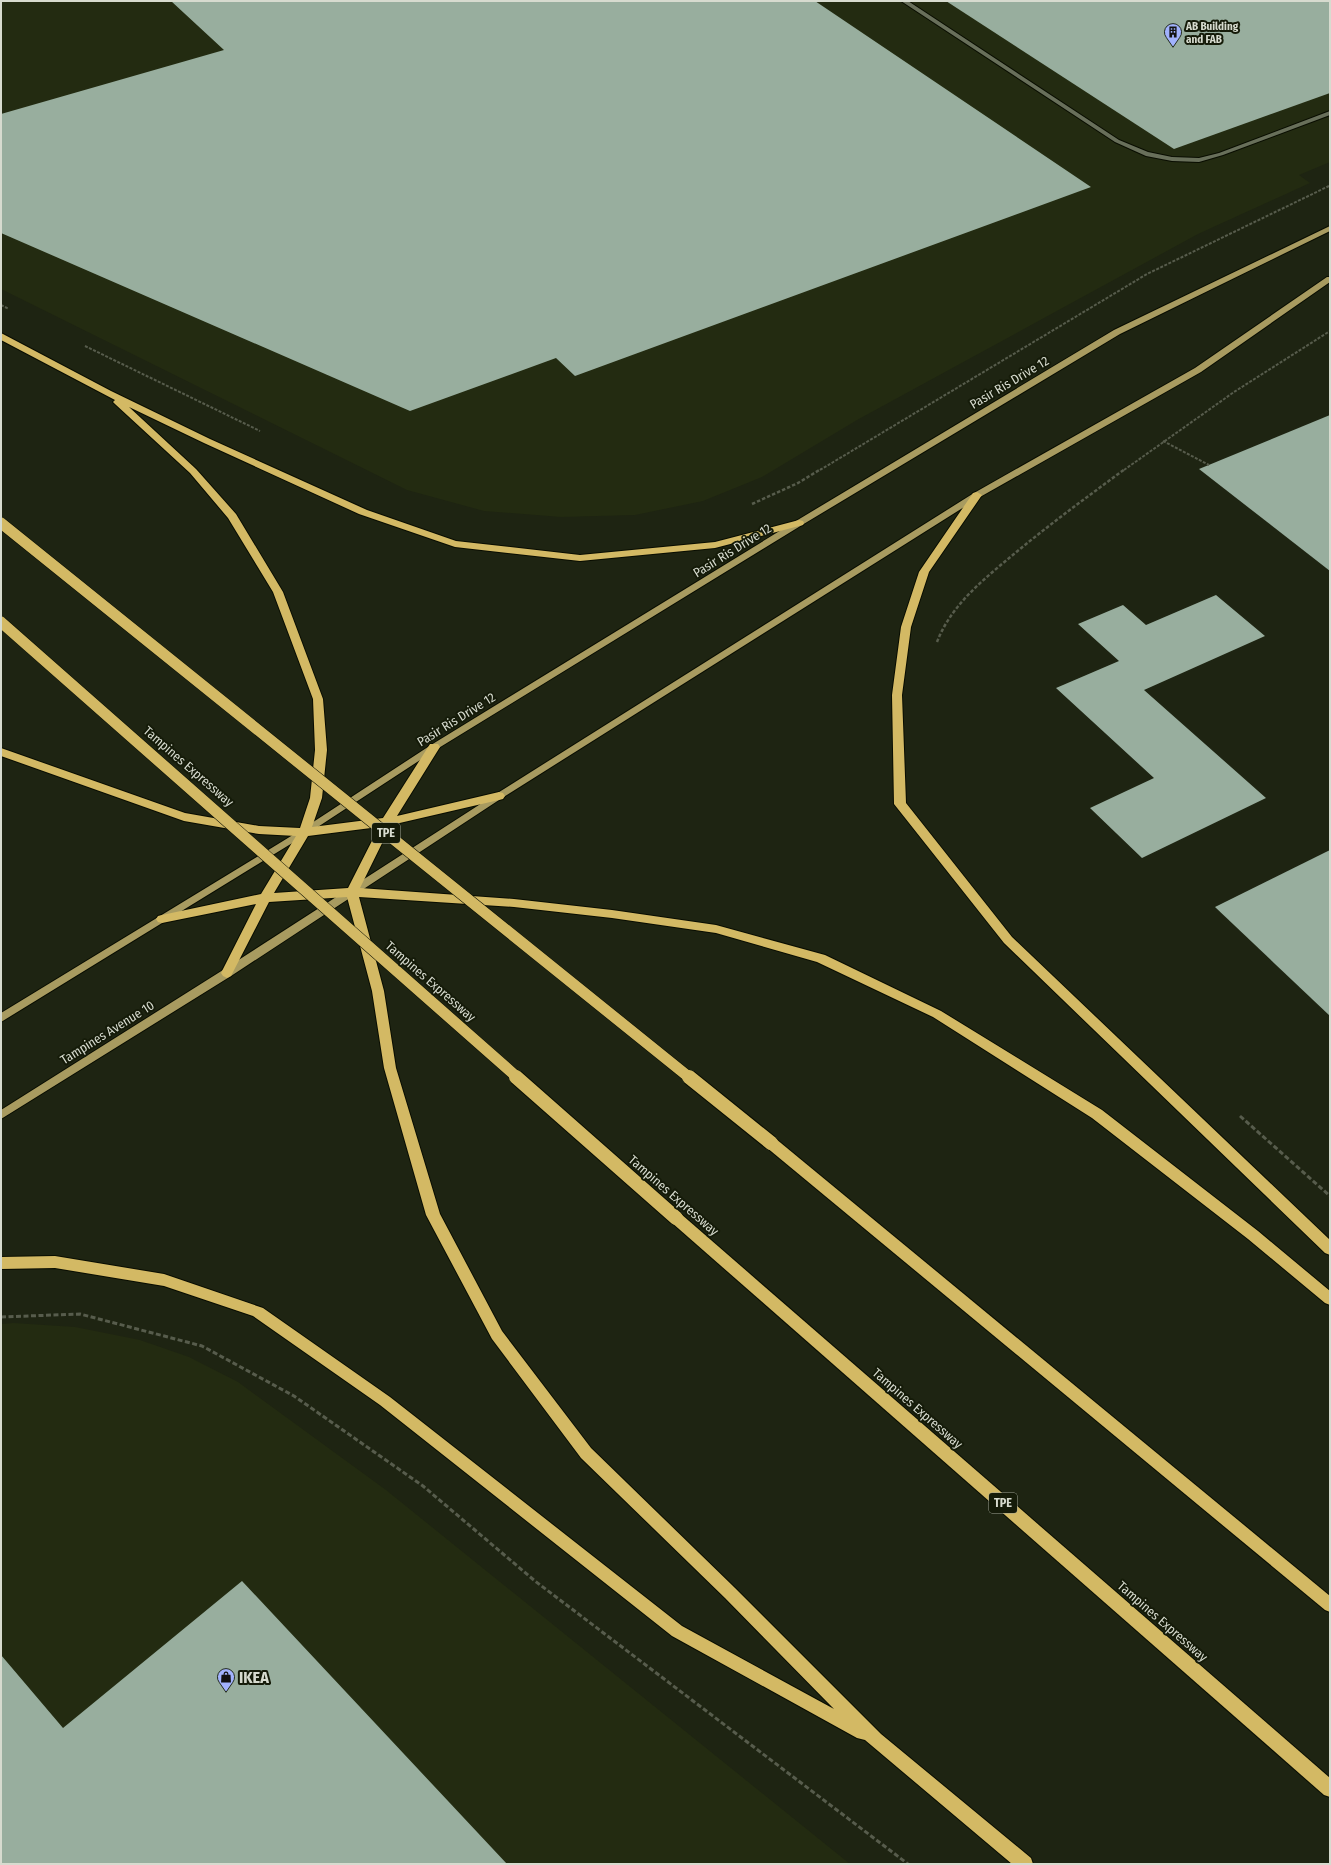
<svg xmlns="http://www.w3.org/2000/svg" width="1331" height="1865" font-family="'Fira Sans Condensed',sans-serif">
<style>
.built{fill:#232b11}
.building{fill:#98ae9e}
.lines{fill:none;stroke-linecap:round;stroke-linejoin:round}
.service-casing{stroke:#090d01;stroke-width:2}
.primary-casing{stroke:#090d01;stroke-width:2}
.motorway-casing{stroke:#090d01;stroke-width:2}
.path-far2{stroke:#575c4c;stroke-width:2;stroke-dasharray:3 1.5;stroke-linecap:butt}
.path-far1{stroke:#575c4c;stroke-width:2.5;stroke-dasharray:3.5 2;stroke-linecap:butt}
.path{stroke:#575c4c;stroke-width:3;stroke-dasharray:5 2.5;stroke-linecap:butt}
.service{fill:#686f5a;fill-rule:evenodd}
.primary{fill:#a89b60;fill-rule:evenodd}
.motorway{fill:#d3b964;fill-rule:evenodd}
.motorway-bridge-far1-casing{stroke:#090d01;stroke-width:12;stroke-linecap:butt}
.motorway-bridge-casing{stroke:#090d01;stroke-width:16;stroke-linecap:butt}
.motorway-bridge-far1{stroke:#d3b964;stroke-width:11}
.motorway-bridge{stroke:#d3b964;stroke-width:14}
.labels{text-anchor:middle;stroke-width:4;stroke-linejoin:round;paint-order:stroke}
.far-poi-label{font-size:11px;font-weight:bold;fill:#d7dbcf;stroke:#151b09;text-anchor:start}
.shield{fill:#151b09;stroke:#9da194;stroke-width:1}
.shield-label{font-size:12px;font-weight:bold;fill:#d7dbcf}
.street-label{font-size:13px;fill:#d7dbcf;stroke:#151b09}
.near-poi-label{font-size:16px;font-weight:bold;fill:#d7dbcf;stroke:#151b09;text-anchor:start}
</style>
<rect width="100%" height="100%" fill="#1e2412"/>
<g class="built">
<path d="M 1,1 L 1330,1 L 1330,162 L 1299,175 L 1310,183 L 1198,234 L 857,420 L 762,477 L 703,501 L 635,515 L 561,517 L 484,511 L 407,490 L 1,289 Z"/>
<path d="M 14,1323 L 75,1327 L 140,1340 L 189,1357 L 238,1382 L 386,1490 L 850,1864 L 1,1864 L 1,1324 Z"/>
</g>
<g class="building">
<path d="M 171,1 L 815,1 L 1091,187 L 575,376 L 556,358 L 410,411 L 1,233 L 1,114 L 224,50 Z"/>
<path d="M 946,1 L 1330,1 L 1330,93 L 1174,149 Z"/>
<path d="M 1330,415 L 1330,571 L 1199,469 Z"/>
<path d="M 1216,595 L 1265,636 L 1144,690 L 1266,798 L 1142,858 L 1090,808 L 1154,778 L 1056,688 L 1119,661 L 1078,624 L 1123,605 L 1146,625 Z"/>
<path d="M 1330,850 L 1330,1016 L 1215,907 Z"/>
<path d="M 242,1581 L 507,1864 L 1,1864 L 1,1655 L 63,1728 Z"/>
</g>
<g class="lines">
<g class="service-casing">
<path id="service" d="M 901,1 L 908,1 L 1119,140 L 1148,152 L 1172,157 L 1199,158 L 1219,153 L 1330,111 L 1330,115 L 1223,155 L 1199,162 L 1172,161 L 1146,156 L 1115,142 Z"/>
</g>
<g class="primary-casing">
<g id="primary">
<path d="M 1330,226 L 1330,231 L 1120,334 L 802,525 L 437,749 L 307,834 L 1,1022 L 1,1013 L 301,830 L 431,745 L 796,521 L 1114,330 Z"/>
<path d="M 1327,277 L 1330,277 L 1330,282 L 1201,372 L 980,497 L 502,798 L 231,976 L 1,1119 L 1,1110 L 223,970 L 496,794 L 974,493 L 1195,368 Z"/>
</g>
</g>
<g class="motorway-casing">
<g id="motorway">
<path d="M 1,333 L 111,391 L 210,439 L 367,510 L 456,541 L 580,555 L 715,542 L 799,520 L 803,521 L 804,523 L 803,525 L 715,548 L 580,561 L 455,547 L 359,514 L 204,443 L 129,407 L 196,469 L 236,514 L 283,592 L 323,699 L 327,750 L 322,798 L 312,827 L 383,818 L 430,744 L 438,744 L 440,747 L 397,816 L 499,792 L 503,793 L 505,796 L 503,799 L 499,800 L 391,825 L 360,888 L 514,899 L 612,910 L 716,925 L 825,955 L 941,1011 L 1102,1110 L 1258,1231 L 1330,1291 L 1330,1305 L 1325,1303 L 1248,1239 L 1092,1118 L 933,1017 L 817,962 L 716,933 L 612,918 L 514,907 L 359,897 L 384,991 L 396,1068 L 440,1214 L 502,1331 L 591,1448 L 735,1588 L 881,1734 L 1031,1858 L 1033,1864 L 1012,1864 L 865,1740 L 857,1738 L 672,1636 L 380,1405 L 253,1316 L 164,1286 L 55,1268 L 1,1269 L 1,1257 L 55,1256 L 164,1274 L 263,1308 L 390,1397 L 682,1626 L 834,1709 L 725,1598 L 581,1458 L 492,1339 L 426,1215 L 384,1068 L 372,991 L 347,897 L 269,902 L 231,976 L 227,978 L 223,976 L 221,973 L 256,904 L 162,923 L 158,922 L 156,919 L 158,916 L 162,915 L 261,894 L 296,836 L 259,834 L 184,821 L 1,756 L 1,748 L 185,813 L 259,826 L 300,828 L 310,798 L 315,750 L 313,699 L 273,592 L 228,518 L 190,473 L 115,404 L 113,402 L 115,400 L 1,340 ZM 379,827 L 348,888 L 274,893 L 308,836 Z"/>
<path d="M 977,492 L 982,495 L 929,572 L 911,627 L 902,695 L 906,803 L 1012,937 L 1330,1240 L 1330,1255 L 1325,1253 L 1004,943 L 894,804 L 892,695 L 901,627 L 919,572 L 973,493 Z"/>
<path d="M 771,1138 L 776,1139 L 1330,1596 L 1330,1612 L 1325,1610 L 766,1147 L 764,1143 L 766,1139 Z"/>
<path d="M 676,1212 L 681,1214 L 1330,1778 L 1330,1797 L 1324,1795 L 671,1222 L 669,1218 L 671,1214 Z"/>
</g>
</g>
<g class="path-far2">
<path d="M 1,305 L 9,309"/>
<path d="M 85,346 L 260,431"/>
<path d="M 1163,441 L 1209,465"/>
<path d="M 820,470 L 1147,274 L 1329,186"/>
<path d="M 1124,470 L 1234,392 L 1330,331"/>
</g>
<g class="path-far1">
<path d="M 752,504 L 798,483 L 821,469"/>
<path d="M 937,642 C 951,605 984,579 1014,554 C 1050,524 1087,497 1125,469"/>
</g>
<g class="path">
<path d="M 1240,1116 L 1330,1196"/>
<path d="M 1,1317 L 80,1314 L 202,1346 L 294,1396 L 423,1486 L 535,1581 L 908,1864"/>
</g>
<use href="#service" class="service"/>
<use href="#primary" class="primary"/>
<use href="#motorway" class="motorway"/>
<g class="motorway-bridge-far1-casing">
<g id="motorway-bridge-far1">
<path d="M 1,523 L 690,1078"/>
<path d="M 1,622 L 518,1078"/>
</g>
</g>
<g class="motorway-bridge-casing">
<g id="motorway-bridge">
<path d="M 516,1077 L 676,1218"/>
<path d="M 689,1077 L 771,1143"/>
</g>
</g>
<use href="#motorway-bridge-far1" class="motorway-bridge-far1"/>
<use href="#motorway-bridge" class="motorway-bridge"/>
</g>
<defs>
<g id="building-pin" transform="scale(0.9)"><path d="M0 17L-7.5 6A9.5 9.5 0 1 1 7.5 6Z" fill="#a1b2fd" stroke="#151b09"/><path d="M-4-6H4V6H1V3H-1V6H-4ZM-2.5-4.3h1.7v1.8h-1.7ZM.8-4.3h1.7v1.8H.8ZM-2.5-1h1.7V.8h-1.7ZM.8-1h1.7V.8H.8Z" fill="#111"/></g>
<g id="shop-pin" transform="scale(0.9)"><path d="M0 17L-7.5 6A9.5 9.5 0 1 1 7.5 6Z" fill="#a1b2fd" stroke="#151b09"/><path d="M-5-2.5h2.3a2.7 3.5 0 0 1 5.4 0H5L5.5 6h-11ZM-1.5-2.5h3a1.5 2.3 0 0 0-3 0Z" fill="#111"/></g>
</defs>
<g fill-rule="evenodd">
<use href="#building-pin" x="1173" y="32"/>
<use href="#shop-pin" x="226" y="1677"/>
</g>
<g class="labels">
<g class="far-poi-label">
<text x="1186" y="30">AB Building<tspan x="1186" dy="13">and FAB</tspan></text>
</g>
<g class="shield">
<rect x="372" y="823" width="28" height="20" rx="3"/>
<rect x="989" y="1493" width="28" height="20" rx="3"/>
</g>
<g class="shield-label">
<text x="386" y="837">TPE</text>
<text x="1003" y="1507">TPE</text>
</g>
<g class="street-label">
<text transform="translate(1009 382) rotate(-31)" y="5">Pasir Ris Drive 12</text>
<text transform="translate(732 550) rotate(-32)" y="5">Pasir Ris Drive 12</text>
<text transform="translate(456 719) rotate(-32)" y="5">Pasir Ris Drive 12</text>
<text transform="translate(189 766) rotate(41)" y="5">Tampines Expressway</text>
<text transform="translate(431 981) rotate(41)" y="5">Tampines Expressway</text>
<text transform="translate(107 1032) rotate(-32)" y="5">Tampines Avenue 10</text>
<text transform="translate(674 1195) rotate(41)" y="5">Tampines Expressway</text>
<text transform="translate(918 1408) rotate(41)" y="5">Tampines Expressway</text>
<text transform="translate(1163 1621) rotate(41)" y="5">Tampines Expressway</text>
</g>
<g class="near-poi-label">
<text x="239" y="1683">IKEA</text>
</g>
</g>
<rect width="1331" height="1865" fill="none" stroke="#d7dbcf" stroke-width="4"/>
</svg>
